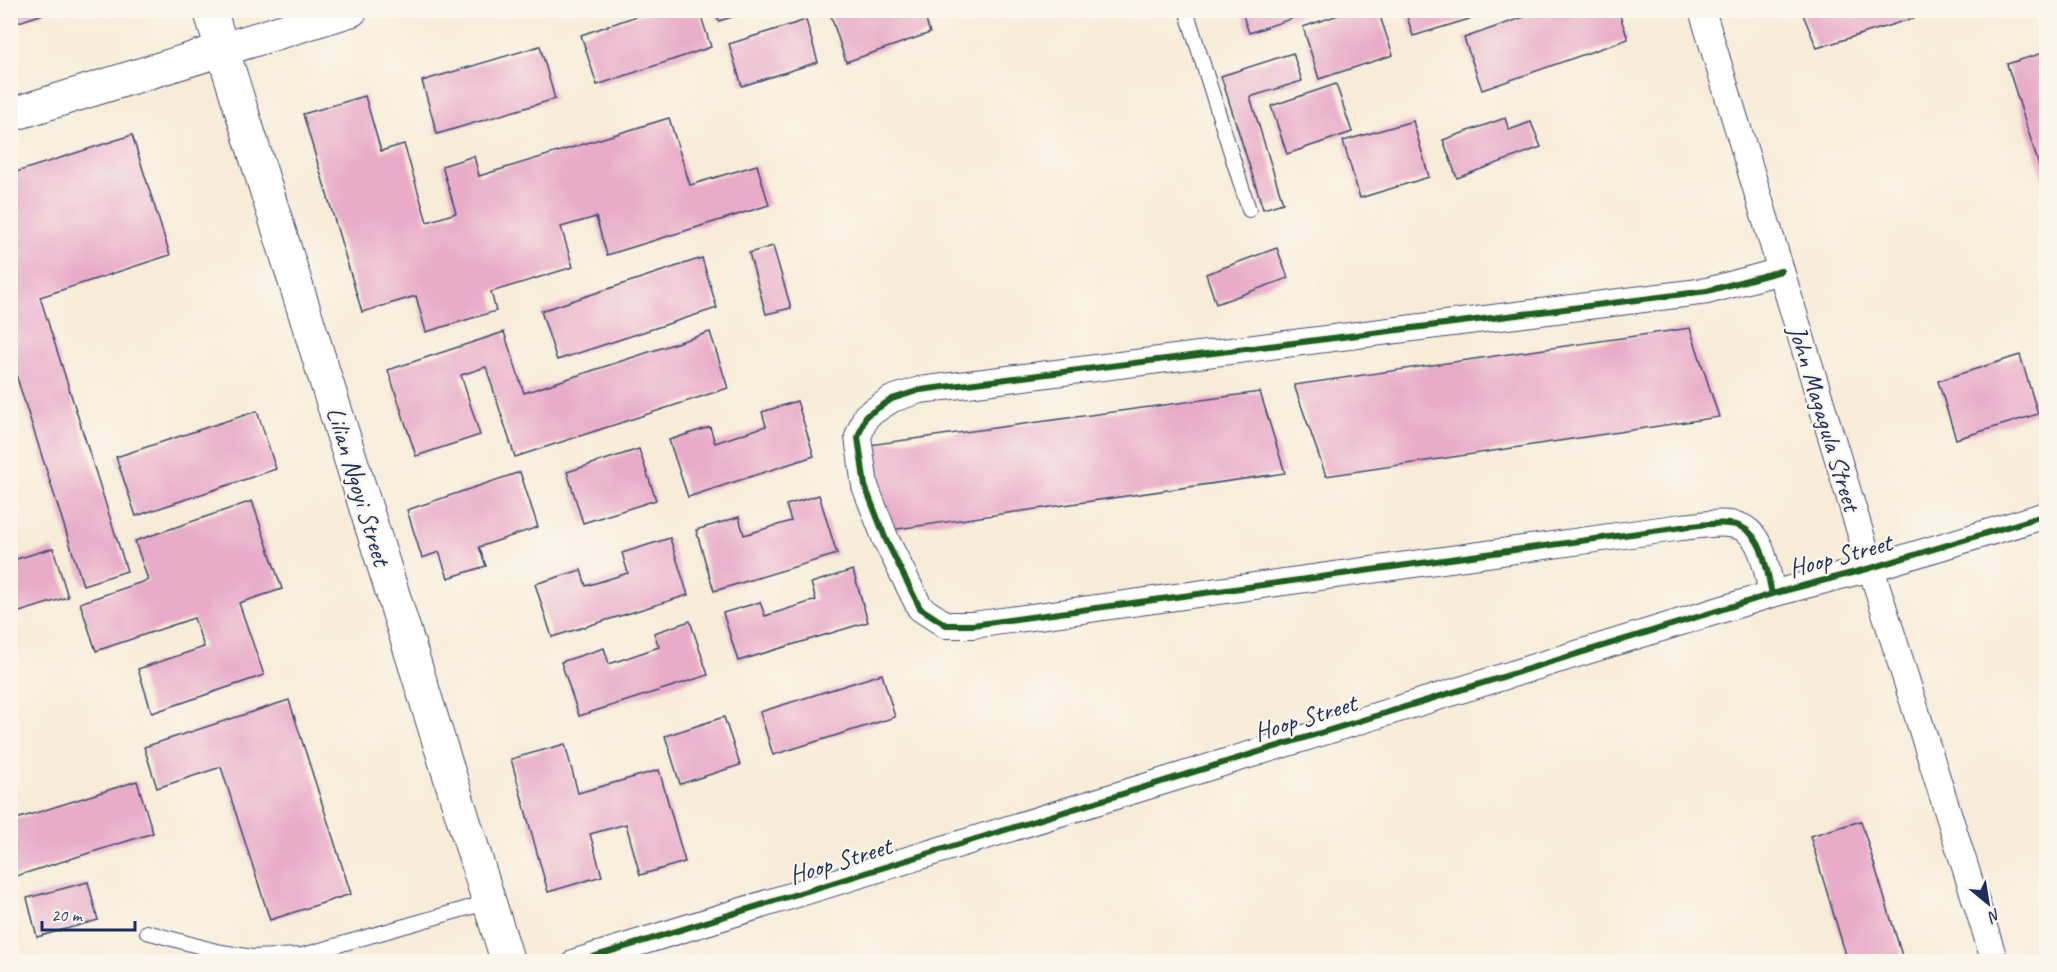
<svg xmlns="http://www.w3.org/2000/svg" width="2057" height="972" font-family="Caveat,sans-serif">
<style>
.building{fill:#e8acc8}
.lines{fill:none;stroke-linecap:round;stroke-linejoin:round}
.service-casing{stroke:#3c4b70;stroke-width:16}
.minor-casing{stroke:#3c4b70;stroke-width:28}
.tertiary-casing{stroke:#3c4b70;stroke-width:35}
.service{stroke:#fff;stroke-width:14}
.minor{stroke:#fff;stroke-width:26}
.tertiary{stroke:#fff;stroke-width:33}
.cycleway-casing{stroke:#fbf7ec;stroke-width:10}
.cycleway{stroke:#1b5e20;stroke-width:6}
.labels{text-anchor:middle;stroke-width:4.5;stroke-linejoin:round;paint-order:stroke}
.street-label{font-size:26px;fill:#1b2f5e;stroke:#fbf7ec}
</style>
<rect width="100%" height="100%" fill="#fbf7ec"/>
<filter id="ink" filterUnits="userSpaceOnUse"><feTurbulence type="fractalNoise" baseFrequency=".0167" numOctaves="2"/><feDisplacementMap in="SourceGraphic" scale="12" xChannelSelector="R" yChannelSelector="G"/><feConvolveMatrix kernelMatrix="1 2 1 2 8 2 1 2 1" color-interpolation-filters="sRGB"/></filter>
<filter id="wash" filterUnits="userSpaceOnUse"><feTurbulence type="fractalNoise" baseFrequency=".008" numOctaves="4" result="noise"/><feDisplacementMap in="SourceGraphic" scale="24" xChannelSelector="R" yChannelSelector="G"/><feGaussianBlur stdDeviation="1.35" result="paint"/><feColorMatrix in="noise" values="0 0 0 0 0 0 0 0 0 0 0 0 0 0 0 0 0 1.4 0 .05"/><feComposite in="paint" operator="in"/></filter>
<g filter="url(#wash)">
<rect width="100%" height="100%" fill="#f7ecd8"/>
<g id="blocks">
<g class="building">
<path d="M 10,10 L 42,10 L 43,14 L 10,25 Z"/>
<path d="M 654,10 L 699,10 L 711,47 L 597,85 L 581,35 Z"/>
<path d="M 715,10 L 751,10 L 751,11 L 719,21 Z"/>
<path d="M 829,10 L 923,10 L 930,33 L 846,62 Z"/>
<path d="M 1241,10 L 1314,10 L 1314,11 L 1249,33 Z"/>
<path d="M 1353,10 L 1378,10 L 1393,55 L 1319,79 L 1303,27 Z"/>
<path d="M 1405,10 L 1496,10 L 1496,11 L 1413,36 Z"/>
<path d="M 1544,10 L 1618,10 L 1628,39 L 1482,90 L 1464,38 Z"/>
<path d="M 1801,10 L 1918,10 L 1920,16 L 1817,48 Z"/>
<path d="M 806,20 L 818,62 L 742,86 L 729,44 Z"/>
<path d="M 540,46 L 555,99 L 437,134 L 422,81 Z"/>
<path d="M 2046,52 L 2046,85 L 2042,86 L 2046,102 L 2046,188 L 2007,64 Z"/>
<path d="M 1293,53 L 1302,81 L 1250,97 L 1283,203 L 1263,209 L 1221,76 Z"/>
<path d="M 1336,84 L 1352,132 L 1287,154 L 1271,106 Z"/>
<path d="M 365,96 L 381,151 L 404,144 L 427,222 L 456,213 L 442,166 L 474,156 L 479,176 L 669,118 L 690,185 L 757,165 L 769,205 L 607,255 L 596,217 L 561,227 L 573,267 L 491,292 L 496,311 L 426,332 L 416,296 L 362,312 L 303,114 Z"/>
<path d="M 1505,118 L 1509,130 L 1531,122 L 1541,147 L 1457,178 L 1443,140 Z"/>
<path d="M 1413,121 L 1429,177 L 1360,198 L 1343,141 Z"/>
<path d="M 132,135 L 170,255 L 40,297 L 127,571 L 83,585 L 10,356 L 10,174 Z"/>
<path d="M 773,246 L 791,308 L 766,314 L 749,253 Z"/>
<path d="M 1277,248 L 1288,278 L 1216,304 L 1206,274 Z"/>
<path d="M 702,258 L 717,308 L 557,360 L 541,311 Z"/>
<path d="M 1690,328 L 1719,417 L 1326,476 L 1294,385 Z"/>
<path d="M 504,332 L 524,393 L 710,332 L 728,388 L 515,457 L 486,367 L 461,375 L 480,435 L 416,456 L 388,370 Z"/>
<path d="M 2020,355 L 2038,414 L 1956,439 L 1938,381 Z"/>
<path d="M 1260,392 L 1285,473 L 891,530 L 861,446 Z"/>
<path d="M 797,401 L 814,456 L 688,497 L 669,440 L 710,427 L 715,443 L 766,426 L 762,412 Z"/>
<path d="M 257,411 L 276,469 L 136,516 L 116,457 Z"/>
<path d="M 639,449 L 656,500 L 583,523 L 567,472 Z"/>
<path d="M 520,472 L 538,527 L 479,547 L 486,566 L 448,578 L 439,552 L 422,558 L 407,510 Z"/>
<path d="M 819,495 L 837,554 L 714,591 L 696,530 L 739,517 L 744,535 L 791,521 L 786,505 Z"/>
<path d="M 252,501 L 282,589 L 239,603 L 264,675 L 152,713 L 138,669 L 204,647 L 194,618 L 96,651 L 80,603 L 148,580 L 135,541 Z"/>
<path d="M 670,538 L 688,595 L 552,637 L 535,584 L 581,570 L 586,586 L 628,573 L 622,553 Z"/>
<path d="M 53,548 L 68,597 L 10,615 L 10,561 Z"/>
<path d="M 853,570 L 868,622 L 738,661 L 723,613 L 760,602 L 765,616 L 816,600 L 811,583 Z"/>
<path d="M 690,621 L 708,675 L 579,716 L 561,662 L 604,648 L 609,664 L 659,647 L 654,633 Z"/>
<path d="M 882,674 L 895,717 L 773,755 L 760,712 Z"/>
<path d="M 289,700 L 351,894 L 270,920 L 221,767 L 157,788 L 144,747 Z"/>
<path d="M 724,717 L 740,765 L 680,784 L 665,736 Z"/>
<path d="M 565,744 L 578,793 L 659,770 L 685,862 L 640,875 L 626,824 L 590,834 L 602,876 L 548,892 L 511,759 Z"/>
<path d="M 137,781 L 153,833 L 10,878 L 10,821 Z"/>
<path d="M 1861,821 L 1904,962 L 1848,962 L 1810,836 Z"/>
<path d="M 88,882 L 98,920 L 37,937 L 27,898 Z"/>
</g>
</g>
</g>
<g filter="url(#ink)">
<use href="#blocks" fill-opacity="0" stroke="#3c4b70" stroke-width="1.5"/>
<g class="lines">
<g class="service-casing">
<g id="service">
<path d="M 1186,10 L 1249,210"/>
<path d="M 147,932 L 216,951 L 252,957 L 303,955 L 489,902"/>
</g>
</g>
<g class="minor-casing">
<g id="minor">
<path d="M 1702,10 L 1871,568 L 1995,962"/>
<path d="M 1772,594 C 1766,568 1763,526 1729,524 C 1714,522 1697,526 1682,527 L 973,625 L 946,625 L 920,608 L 886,540 L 865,486 L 858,437 L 866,416 L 892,399 L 920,390 L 1707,291 L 1781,271"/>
<path d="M 576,962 L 1772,594 L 1871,568 L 2046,515"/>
</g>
</g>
<g class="tertiary-casing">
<g id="tertiary">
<path d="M 210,10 L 508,962"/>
<path d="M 10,115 L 351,10"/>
</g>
</g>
<use href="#service" class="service"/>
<use href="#minor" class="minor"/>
<use href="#tertiary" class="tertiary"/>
<g class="cycleway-casing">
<g id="cycleway">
<path d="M 1772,594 C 1766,568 1763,526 1729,524 C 1714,522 1697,526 1682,527 L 973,625 L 946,625 L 920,608 L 886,540 L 865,486 L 858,437 L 866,416 L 892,399 L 920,390 L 1707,291 L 1781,271"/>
<path d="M 576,962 L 1772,594 L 1871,568 L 2046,515"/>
</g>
</g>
<use href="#cycleway" class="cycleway"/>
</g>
</g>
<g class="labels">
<g class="street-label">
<text transform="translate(1825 418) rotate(73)" y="9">John Magagula Street</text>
<text transform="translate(359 486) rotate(73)" y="9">Lilian Ngoyi Street</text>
<text transform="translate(1840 555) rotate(-15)" y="9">Hoop Street</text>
<text transform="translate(1305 717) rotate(-17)" y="9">Hoop Street</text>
<text transform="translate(840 860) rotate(-17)" y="9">Hoop Street</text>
</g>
</g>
<rect width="2057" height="972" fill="none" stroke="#fbf7ec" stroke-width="36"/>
<g transform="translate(1988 903) rotate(150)" stroke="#fbf7ec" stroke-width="4.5" paint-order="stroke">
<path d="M0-4.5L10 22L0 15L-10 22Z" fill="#1b2f5e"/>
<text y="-9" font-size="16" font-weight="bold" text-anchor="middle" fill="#1b2f5e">N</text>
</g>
<path d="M42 921v9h93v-9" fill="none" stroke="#1b2f5e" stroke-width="3"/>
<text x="51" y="921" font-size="18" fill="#1b2f5e" stroke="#fbf7ec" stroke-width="4.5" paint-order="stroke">20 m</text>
</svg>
